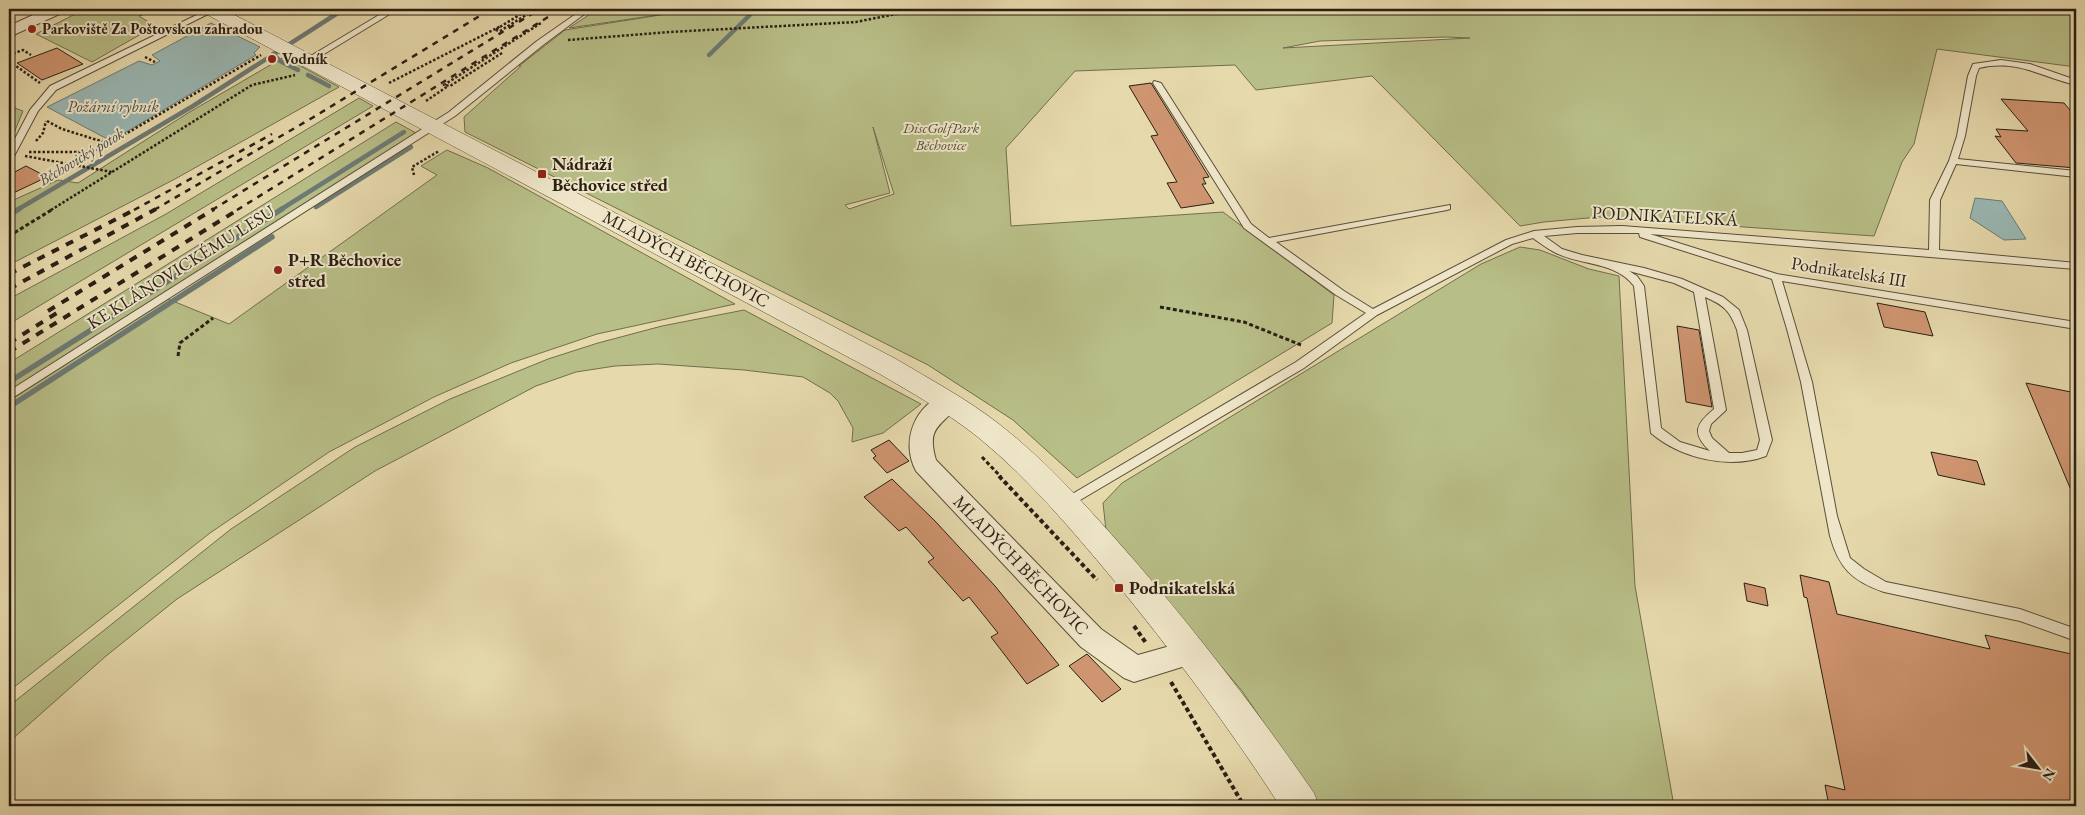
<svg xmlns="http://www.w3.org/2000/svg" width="2085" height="815" font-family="'EB Garamond',serif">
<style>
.green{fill:#b8be87;stroke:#716e4e;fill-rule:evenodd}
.water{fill:#9ab8b4;stroke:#6d7b74}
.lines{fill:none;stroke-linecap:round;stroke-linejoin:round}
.stream-far1{stroke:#6d7b74;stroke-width:4.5}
.stream{stroke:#6d7b74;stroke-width:5.5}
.building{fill:#cf9570;stroke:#2a1f14}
.service-casing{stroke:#594e3a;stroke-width:2}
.minor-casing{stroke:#594e3a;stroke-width:2}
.tertiary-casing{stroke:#594e3a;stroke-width:1}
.path-far2{stroke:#2a1f14;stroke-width:2.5;stroke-dasharray:2.5 2;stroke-linecap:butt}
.path-far1{stroke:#2a1f14;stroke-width:3;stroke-dasharray:4 2.5;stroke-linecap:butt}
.path{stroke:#2a1f14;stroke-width:4;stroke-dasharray:4.5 3;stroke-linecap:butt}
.service{fill:#efe6c9;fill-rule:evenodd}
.minor{fill:#efe6c9;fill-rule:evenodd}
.tertiary{fill:#efe6c9;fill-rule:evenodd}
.rail-far1{stroke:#2a1f14;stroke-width:2.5;stroke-dasharray:6 6;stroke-linecap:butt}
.rail{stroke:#2a1f14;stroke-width:4;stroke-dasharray:8 8;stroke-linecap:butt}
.poi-dot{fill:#8f2418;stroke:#efe6c9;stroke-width:2}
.labels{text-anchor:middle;stroke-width:4;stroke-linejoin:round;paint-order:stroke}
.far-poi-label{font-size:15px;font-weight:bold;fill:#2a1f14;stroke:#efe6c9;text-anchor:start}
.far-park-label{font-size:15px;font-style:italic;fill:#554f36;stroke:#efe6c9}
.far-water-label{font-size:16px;font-style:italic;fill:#4c4d44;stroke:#efe6c9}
.poi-label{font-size:18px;font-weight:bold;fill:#2a1f14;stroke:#efe6c9;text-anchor:start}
.street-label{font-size:18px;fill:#2a1f14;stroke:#efe6c9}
</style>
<rect width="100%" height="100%" fill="#e6d9ac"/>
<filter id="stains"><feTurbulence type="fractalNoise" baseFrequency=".004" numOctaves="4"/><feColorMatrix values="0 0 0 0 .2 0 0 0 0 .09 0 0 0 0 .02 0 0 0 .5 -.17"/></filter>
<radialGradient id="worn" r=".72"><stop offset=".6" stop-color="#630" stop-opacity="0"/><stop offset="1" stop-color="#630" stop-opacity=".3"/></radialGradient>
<g class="green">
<path d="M 85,9 L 159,9 L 139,16 L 155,26 L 92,62 L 36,34 Z"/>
<path d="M 598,9 L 2076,9 L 2076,67 L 1937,49 L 1914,144 L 1902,162 L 1874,236 L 1599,217 L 1544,222 L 1520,226 L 1372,76 L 1256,90 L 1235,65 L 1075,71 L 1006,148 L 1011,226 L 1223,212 L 1334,295 L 1332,323 L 1077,478 L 1013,420 L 928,365 L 465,132 L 464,117 L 521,66 L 519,66 L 565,30 L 692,10 L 569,28 ZM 1446,37 L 1470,38 L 1283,48 L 1320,41 ZM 873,127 L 894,194 L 849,209 L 845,205 L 890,193 Z"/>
<path d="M 284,57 L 339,87 L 175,179 L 9,265 L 9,202 L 58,180 L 78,183 L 188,113 Z"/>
<path d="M 359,98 L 373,106 L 9,324 L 9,299 L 166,214 Z"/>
<path d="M 9,106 L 23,111 L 9,145 Z"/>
<path d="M 396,122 L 416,133 L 9,392 L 9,363 Z"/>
<path d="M 447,150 L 488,168 L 735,304 L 597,334 L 511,363 L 434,397 L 329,452 L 210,533 L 9,691 L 9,401 L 168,299 L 229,324 L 437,175 L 421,166 Z"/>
<path d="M 1520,247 L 1540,250 L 1589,269 L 1619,276 L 1635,586 L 1674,806 L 1321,806 L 1242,691 L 1106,530 L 1103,503 L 1122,483 L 1481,264 Z"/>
<path d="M 744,310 L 921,404 L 883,433 L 852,442 L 853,428 L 838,401 L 830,393 L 803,377 L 744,370 L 658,364 L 615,366 L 576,372 L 536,386 L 375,471 L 177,599 L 106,656 L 9,742 L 9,706 L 231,529 L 355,447 L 450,399 L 548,359 L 598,343 L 662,326 Z"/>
</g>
<g class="water">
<path d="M 211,23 L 260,47 L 254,53 L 256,55 L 111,141 L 47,107 L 139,61 L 152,65 L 160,61 L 152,55 Z"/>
<path d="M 1975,198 L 2002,201 L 2026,239 L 2004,240 L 1970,218 Z"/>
</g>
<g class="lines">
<g class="stream-far1">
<path d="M 273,54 L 280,61 L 298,70"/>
<path d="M 709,55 L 756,9"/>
<path d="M 308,75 L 329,86"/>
<path d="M 316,207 L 411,147"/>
<path d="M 17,210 L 193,106 L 344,9"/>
<path d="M 280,210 L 404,132"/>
</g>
<g class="stream">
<path d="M 9,215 L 19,209"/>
<path d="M 9,382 L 282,209"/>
<path d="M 9,407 L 272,237"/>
</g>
</g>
<g class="building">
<path d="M 57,48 L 83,64 L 42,80 L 17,63 Z"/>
<path d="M 1151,83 L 1209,177 L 1203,178 L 1206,184 L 1202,184 L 1214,203 L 1181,208 L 1167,183 L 1177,182 L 1151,136 L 1158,135 L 1129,86 Z"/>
<path d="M 2001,99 L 2064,103 L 2076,117 L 2076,168 L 2016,163 L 1995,136 L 2001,137 L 1996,129 L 2028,131 Z"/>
<path d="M 26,166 L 47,177 L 9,195 L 9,175 Z"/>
<path d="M 1877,303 L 1925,312 L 1933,336 L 1884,327 Z"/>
<path d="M 1677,326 L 1699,330 L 1712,407 L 1686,402 Z"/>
<path d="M 2026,383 L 2076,393 L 2076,502 Z"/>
<path d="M 889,440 L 909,461 L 887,473 L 873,458 L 876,456 L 871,450 Z"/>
<path d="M 1931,452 L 1977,461 L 1985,485 L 1938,475 Z"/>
<path d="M 892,479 L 935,521 L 995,586 L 1059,665 L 1027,684 L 991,637 L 998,633 L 969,597 L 963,601 L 928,562 L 934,558 L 906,527 L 899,531 L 864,497 Z"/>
<path d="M 1800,575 L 1829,582 L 1837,614 L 1990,649 L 1985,635 L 2076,655 L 2076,806 L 1829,806 L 1825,785 L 1845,790 L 1807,598 L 1804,597 Z"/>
<path d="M 1744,583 L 1765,588 L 1768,606 L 1747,601 Z"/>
<path d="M 1087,654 L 1121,689 L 1102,702 L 1069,666 Z"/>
</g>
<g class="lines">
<g class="service-casing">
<g id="service">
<path d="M 209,9 L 216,10 L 56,90 L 38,111 L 13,158 L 9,161 L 9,150 L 30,110 L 50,86 Z"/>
<path d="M 389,9 L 398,9 L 311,62 L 304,60 Z"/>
<path d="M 583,9 L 591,9 L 543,45 L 455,116 L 9,400 L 9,391 L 449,112 L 537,41 Z"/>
<path d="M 2001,60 L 2030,64 L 2076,80 L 2076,85 C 2041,77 2018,59 1979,68 L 1976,76 L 1965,136 L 1958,159 L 2076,171 L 2076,177 L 1956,164 L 1940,200 L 1939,250 L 2076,263 L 2076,269 L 1650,234 L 1777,274 L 2076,322 L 2076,329 L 1782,281 L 1812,382 L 1837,516 L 1850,558 L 1864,569 L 1886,582 L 2020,609 L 2076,629 L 2076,641 L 2020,621 L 1884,592 C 1852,581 1839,568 1830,536 L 1801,382 L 1787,329 L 1772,279 L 1640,237 L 1639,233 L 1577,233 L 1544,236 L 1562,249 L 1582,255 L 1644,268 L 1682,279 L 1723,297 L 1739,310 L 1747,330 L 1772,440 L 1766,456 C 1729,470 1680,458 1651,433 L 1634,286 C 1615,261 1582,266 1556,253 C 1548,249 1540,243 1533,238 L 1512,244 L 1377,315 L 1304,368 L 1070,506 L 1062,506 L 1060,503 L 1062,500 L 1296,362 L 1366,313 L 1336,295 L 1244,228 L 1153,83 L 1154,81 L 1161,83 L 1251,224 L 1269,238 L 1450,205 L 1450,209 L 1447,210 L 1276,242 L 1344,291 L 1373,309 L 1506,240 L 1534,231 L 1577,227 L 1622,226 L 1929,250 L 1930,200 L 1949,161 L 1957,136 L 1968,76 L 1973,64 ZM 1629,271 L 1674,283 L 1694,292 L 1714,409 C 1696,424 1691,433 1710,451 L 1680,442 L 1661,428 L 1644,286 L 1637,276 ZM 1705,297 C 1724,305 1730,311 1737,330 L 1760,440 L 1757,450 L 1742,453 L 1729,453 L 1712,438 L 1709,431 L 1711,424 L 1726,410 Z"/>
</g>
</g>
<g class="minor-casing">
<g id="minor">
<path d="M 46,9 L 66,9 L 64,12 L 9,37 L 9,26 Z"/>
<path d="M 947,394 L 955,396 L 959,402 C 945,427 925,423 936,460 L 1101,629 L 1138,655 L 1191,640 L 1201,643 L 1205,652 L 1201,661 L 1134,682 L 1124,678 L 1081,647 L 916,471 C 900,442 915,403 947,394 Z"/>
</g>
</g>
<g class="tertiary-casing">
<path id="tertiary" d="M 201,9 L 223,9 L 896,359 C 931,380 967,399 999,424 C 1049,463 1092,512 1134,560 C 1199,635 1258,712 1314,793 L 1319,806 L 1280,806 C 1229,727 1172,651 1112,578 C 1071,529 1029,479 979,438 C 948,413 912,393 878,373 L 204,13 Z"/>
</g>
<g class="path-far2">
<path d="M 529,9 L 495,30 L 500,31 L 536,9"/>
<path d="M 568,40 L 670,32 L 856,22 L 921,9"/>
<path d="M 502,53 L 450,86 L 444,85 L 541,23"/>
<path d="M 9,55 L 23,50 L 31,55"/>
<path d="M 145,57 L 155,62"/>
<path d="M 9,61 L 40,83"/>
<path d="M 389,83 L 501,26"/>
<path d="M 426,101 L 448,86"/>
<path d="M 47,121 L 62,129 L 110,144"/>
<path d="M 36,141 L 43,133 L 46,121"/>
<path d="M 29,152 L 82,152 L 100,149 L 261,55"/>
<path d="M 25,156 L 112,172"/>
<path d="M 414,175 L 412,167 L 439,151"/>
<path d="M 51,210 L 252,85 L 295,75"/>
</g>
<g class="path-far1">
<path d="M 9,236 L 53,209"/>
<path d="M 1160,307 L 1244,322 L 1301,345"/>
<path d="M 178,356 L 180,343 L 213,318"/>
<path d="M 982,457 L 1001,477"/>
</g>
<g class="path">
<path d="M 999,476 L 1097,580"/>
<path d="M 1134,626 L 1146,643"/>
<path d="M 1171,682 L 1244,806"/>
</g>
<use href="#service" class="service"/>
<use href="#minor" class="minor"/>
<use href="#tertiary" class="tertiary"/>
<g class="rail-far1">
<path d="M 439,10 L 441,9"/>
<path d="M 134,210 L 272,134"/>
<path d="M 154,210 L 312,118 L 491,9"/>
<path d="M 212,210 L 540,9"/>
<path d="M 237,210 L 561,9"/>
</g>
<g class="rail">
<path d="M 9,274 L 136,209"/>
<path d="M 9,289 L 156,209"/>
<path d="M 48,311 L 214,209"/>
<path d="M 9,343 L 60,311"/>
<path d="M 9,352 L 239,209"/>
</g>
</g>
<g class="poi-dot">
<circle cx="32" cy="29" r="5"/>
<circle cx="272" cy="59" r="5"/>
<rect x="537" y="169" width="10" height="10" rx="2.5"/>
<circle cx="278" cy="270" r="5"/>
<rect x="1114" y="583" width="10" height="10" rx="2.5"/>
</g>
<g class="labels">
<g class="far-poi-label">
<text x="42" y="34">Parkoviště Za Poštovskou zahradou</text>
<text x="282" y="64">Vodník</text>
</g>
<g class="far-park-label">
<text x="941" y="133">DiscGolfPark<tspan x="941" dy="17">Běchovice</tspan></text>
</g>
<g class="far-water-label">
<text x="113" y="112">Požární rybník</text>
<text transform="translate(81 156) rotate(-31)" y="6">Běchovický potok</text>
</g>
<g class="poi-label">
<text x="552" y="170">Nádraží<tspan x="552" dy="21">Běchovice střed</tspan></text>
<text x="288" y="266">P+R Běchovice<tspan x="288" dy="21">střed</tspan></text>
<text x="1129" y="594">Podnikatelská</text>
</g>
<g class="street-label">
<text transform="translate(1665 216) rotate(3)" y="6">PODNIKATELSKÁ</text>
<text transform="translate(686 259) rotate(28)" y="6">MLADÝCH BĚCHOVIC</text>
<text transform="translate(181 267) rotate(-32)" y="6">KE KLÁNOVICKÉMU LESU</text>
<text transform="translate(1849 272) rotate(9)" y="6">Podnikatelská Ⅲ</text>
<text transform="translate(1021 565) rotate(46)" y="6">MLADÝCH BĚCHOVIC</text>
</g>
</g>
<rect width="2085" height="815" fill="none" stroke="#e6d9ac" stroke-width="30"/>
<rect x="10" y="10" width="2065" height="795" fill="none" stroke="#2a1f14" stroke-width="2.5"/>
<rect x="15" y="15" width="2055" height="785" fill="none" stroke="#2a1f14"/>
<g transform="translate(2038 768) rotate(121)" stroke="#efe6c9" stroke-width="4" paint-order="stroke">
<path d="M0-4L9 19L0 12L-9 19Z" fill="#2a1f14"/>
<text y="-8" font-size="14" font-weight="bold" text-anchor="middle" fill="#2a1f14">N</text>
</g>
<rect width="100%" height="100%" filter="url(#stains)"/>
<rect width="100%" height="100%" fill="url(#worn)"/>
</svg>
